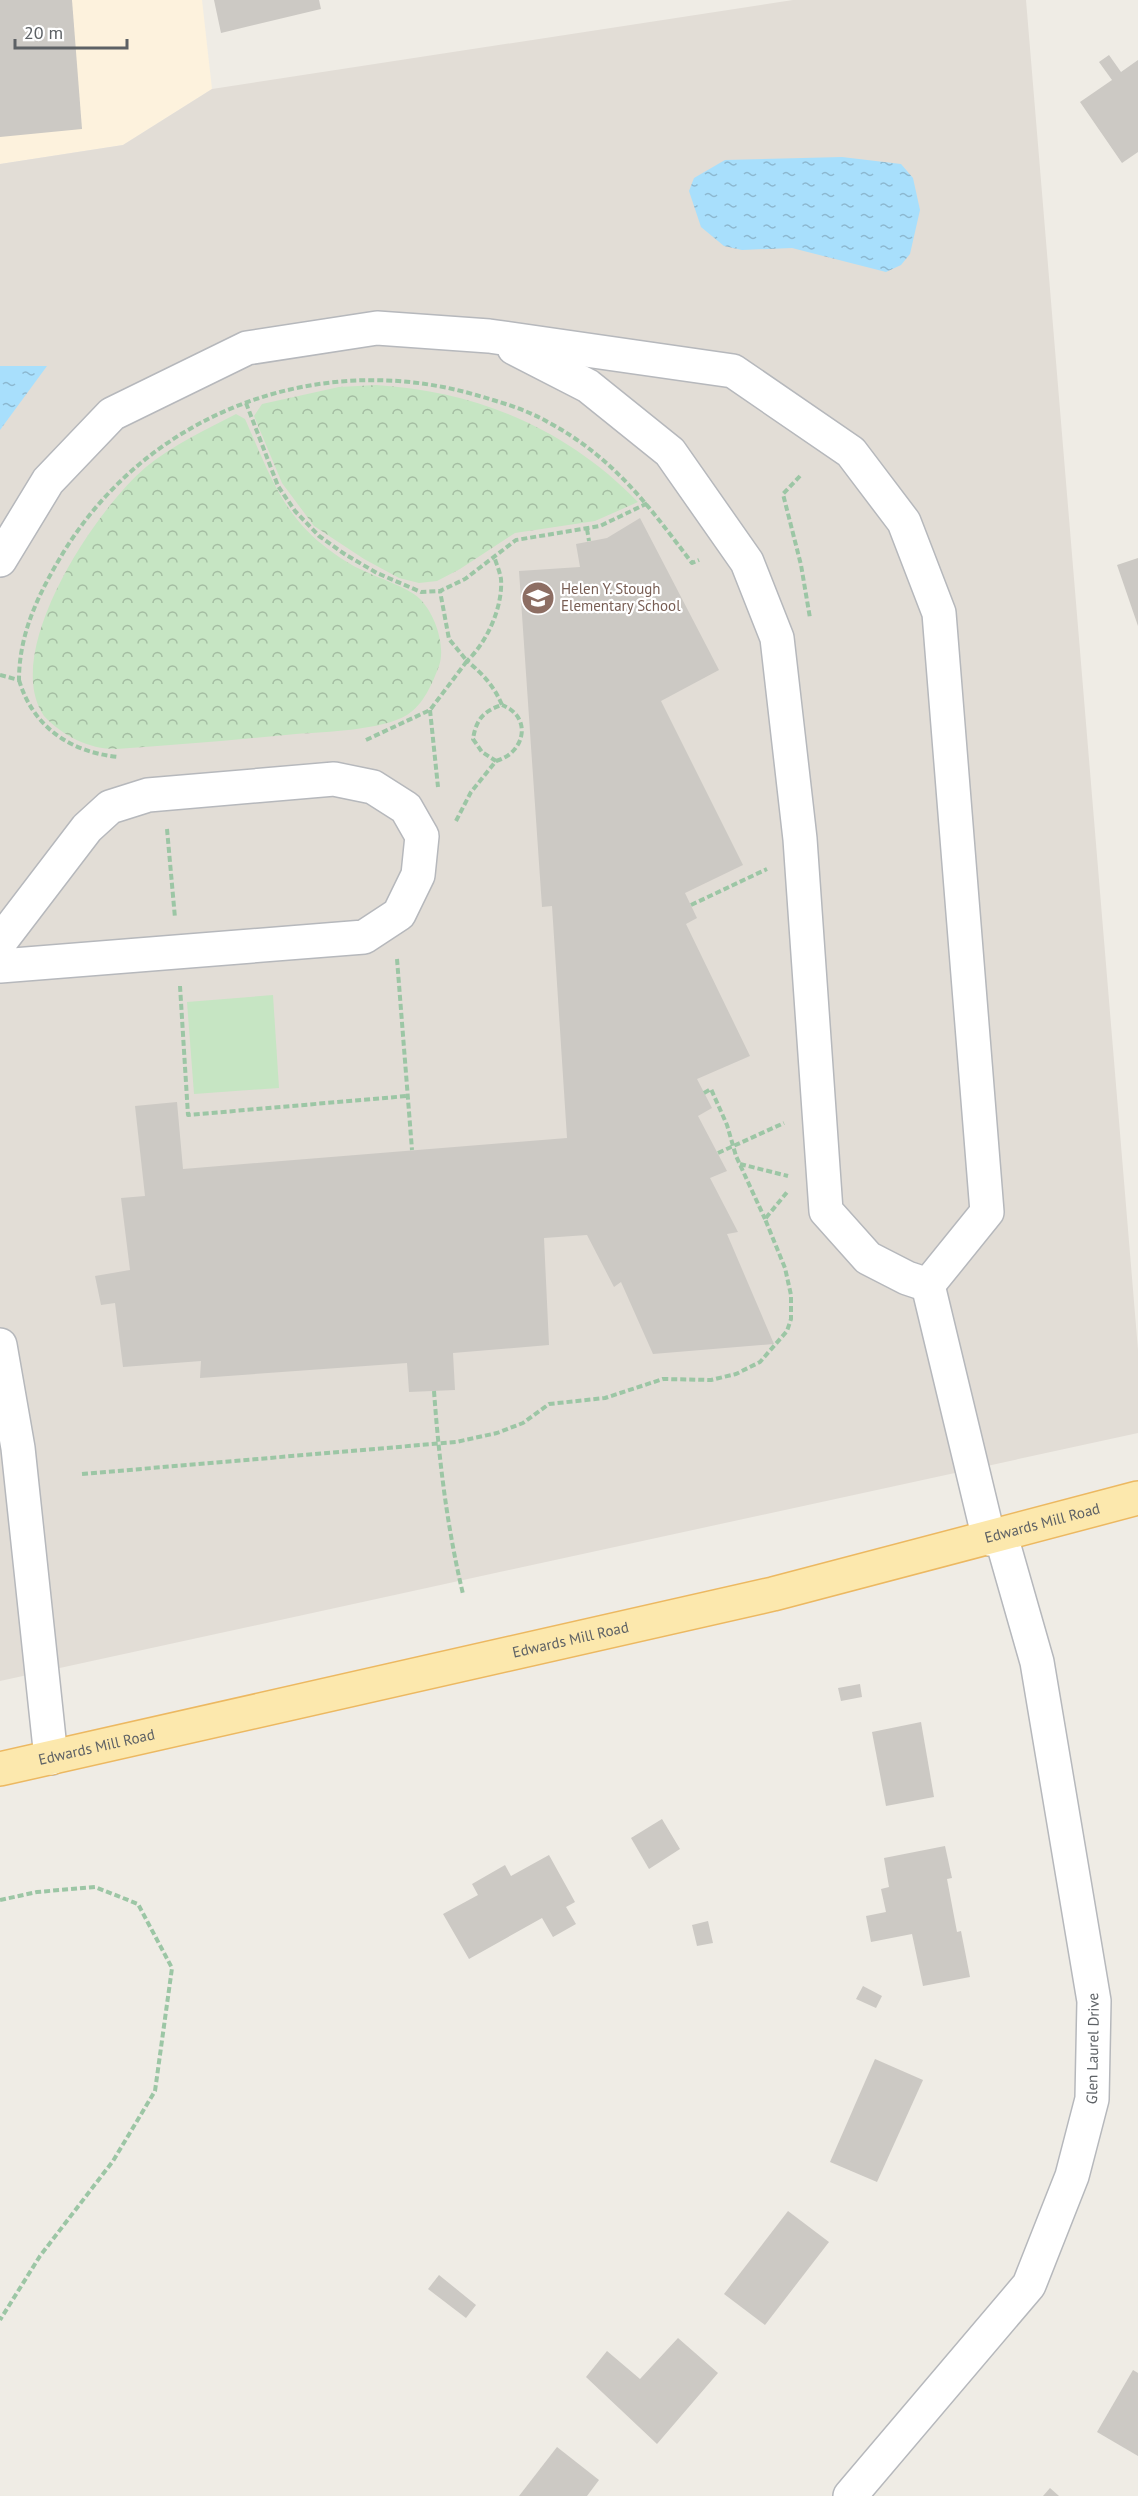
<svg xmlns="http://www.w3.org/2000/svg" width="1138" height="2496" font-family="'PT Sans',sans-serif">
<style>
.commercial{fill:#fdf2dd}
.education{fill:#e2ddd6}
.grass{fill:#c6e5c3}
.park{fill:url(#park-crowns)}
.water{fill:url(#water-ripples)}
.building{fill:#ccc9c4}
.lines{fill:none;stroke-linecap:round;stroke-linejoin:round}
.minor-casing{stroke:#b6b8bc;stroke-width:36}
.major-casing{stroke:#ecb861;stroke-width:36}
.path{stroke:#9cc6a5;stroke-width:4;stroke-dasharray:6 3;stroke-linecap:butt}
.minor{stroke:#fff;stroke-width:33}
.major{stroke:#fce8ad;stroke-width:33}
.labels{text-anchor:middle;stroke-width:4.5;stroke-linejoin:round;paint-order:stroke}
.education-label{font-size:15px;fill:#785e54;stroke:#fff;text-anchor:start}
.street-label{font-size:15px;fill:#5d6165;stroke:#fff}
</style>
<defs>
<pattern id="park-crowns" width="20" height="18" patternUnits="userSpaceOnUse" patternTransform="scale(1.5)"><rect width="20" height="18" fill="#c6e5c3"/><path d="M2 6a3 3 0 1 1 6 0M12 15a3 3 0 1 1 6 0" fill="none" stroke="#a4bda2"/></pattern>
<pattern id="water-ripples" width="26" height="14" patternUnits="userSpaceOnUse" patternTransform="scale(1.5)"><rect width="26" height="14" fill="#a8dffc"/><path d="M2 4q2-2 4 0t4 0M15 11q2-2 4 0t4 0" fill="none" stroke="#8cb8d0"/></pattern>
</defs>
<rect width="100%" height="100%" fill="#efece5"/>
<path class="commercial" d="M 0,0 L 202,0 L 212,89 L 123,145 L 0,164 Z"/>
<path class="education" d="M 793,0 L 1026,0 L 1138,1350 L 1138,1433 L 0,1681 L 0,164 L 123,145 L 212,89 Z"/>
<path class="grass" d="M 273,995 L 279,1088 L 194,1094 L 187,1002 Z"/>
<g class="park">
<path d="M 376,385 C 477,391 567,429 638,502 L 595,521 L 515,533 L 460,569 L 437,581 L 419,583 L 399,578 L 364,559 L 314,526 L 282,483 L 254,416 L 262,404 L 339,387 Z"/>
<path d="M 236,414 L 245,419 C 275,486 285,525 352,565 C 369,575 409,587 420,599 C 435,614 446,646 439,666 C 432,684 424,704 407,715 C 382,730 326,732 296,734 C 236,740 176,745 116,749 C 88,749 63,736 44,716 C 0,652 96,509 146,467 C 173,445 205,430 236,414 Z"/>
</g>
<g class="water">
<path d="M 842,157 L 901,164 L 913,178 L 920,210 L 910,254 L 901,265 L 886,272 L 792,248 L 742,250 L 724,246 L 701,227 L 689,191 L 694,178 L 725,160 Z"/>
<path d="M 0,366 L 47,366 L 0,430 Z"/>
</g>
<g class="building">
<path d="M 0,0 L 72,0 L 82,129 L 0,137 Z"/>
<path d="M 214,0 L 319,0 L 321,9 L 221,33 Z"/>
<path d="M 1109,55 L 1121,72 L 1138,60 L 1138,152 L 1122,163 L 1080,102 L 1112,80 L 1099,62 Z"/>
<path d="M 640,518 L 719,670 L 661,701 L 743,865 L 685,893 L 697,918 L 686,924 L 750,1056 L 697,1079 L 712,1108 L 698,1116 L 727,1171 L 710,1178 L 738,1232 L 727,1234 L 774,1344 L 653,1354 L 621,1282 L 614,1287 L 587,1235 L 544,1238 L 549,1345 L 453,1353 L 455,1390 L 409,1392 L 407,1363 L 200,1378 L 201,1361 L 123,1367 L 115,1303 L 101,1305 L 95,1276 L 130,1270 L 121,1198 L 145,1196 L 135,1106 L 177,1102 L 183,1169 L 567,1138 L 552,906 L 542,907 L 519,571 L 580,567 L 576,544 L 607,538 Z"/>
<path d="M 1138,558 L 1138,626 L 1117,565 Z"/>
<path d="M 860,1684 L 862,1697 L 841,1701 L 838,1688 Z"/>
<path d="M 921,1722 L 934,1797 L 886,1806 L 872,1732 Z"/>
<path d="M 662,1819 L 680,1849 L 649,1869 L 631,1838 Z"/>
<path d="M 945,1846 L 952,1878 L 947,1879 L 957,1932 L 961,1931 L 970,1977 L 923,1986 L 912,1934 L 871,1942 L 866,1916 L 886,1912 L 881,1889 L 889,1887 L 884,1858 Z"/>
<path d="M 549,1855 L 575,1902 L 566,1907 L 576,1924 L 553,1937 L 542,1918 L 469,1959 L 443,1914 L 478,1895 L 472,1884 L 505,1865 L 511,1876 Z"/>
<path d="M 708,1921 L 713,1943 L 697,1946 L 692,1925 Z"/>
<path d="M 863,1986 L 882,1996 L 876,2008 L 856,1999 Z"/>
<path d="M 875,2059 L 923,2080 L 877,2182 L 830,2162 Z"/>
<path d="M 788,2211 L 829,2242 L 765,2325 L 724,2294 Z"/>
<path d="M 439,2275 L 476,2305 L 466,2318 L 428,2289 Z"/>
<path d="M 678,2338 L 718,2373 L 657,2444 L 586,2377 L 607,2351 L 640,2379 Z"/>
<path d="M 1133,2370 L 1138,2373 L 1138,2456 L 1097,2432 Z"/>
<path d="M 557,2447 L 599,2480 L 587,2496 L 519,2496 Z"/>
<path d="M 1050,2488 L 1059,2496 L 1043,2496 Z"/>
</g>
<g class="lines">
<g class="minor-casing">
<g id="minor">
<path d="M 514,348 L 588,386 L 670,452 L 747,562 L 777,638 L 800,839 L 826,1211 L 868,1258 L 907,1278 L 928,1285"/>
<path d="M 0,560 L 48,481 L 112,414 L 247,348 L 377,328 L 489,336 L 733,371 L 851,452 L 904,522 L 939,613 L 987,1212 L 928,1285"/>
<path d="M 0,942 L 87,828 L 110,807 L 148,795 L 334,779 L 373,787 L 406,808 L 422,836 L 418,875 L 399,914 L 364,937 L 0,966"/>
<path d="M 928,1285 L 989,1539"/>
<path d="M 0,1345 L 18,1448 L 51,1758"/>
<path id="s1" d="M 850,2496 L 1029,2285 L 1072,2176 L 1092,2099 L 1094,2001 L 1037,1662 L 1001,1536"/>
</g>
</g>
<g class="major-casing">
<g id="major">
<path id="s2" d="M 0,1769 L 773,1594 L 1138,1498"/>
</g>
</g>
<g class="path">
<path d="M 246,403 L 278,486 L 295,511 L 319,536 L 346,555 L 377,573 L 421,592 L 440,591 L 465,579 L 516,540 L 600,526 L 648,503"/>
<path d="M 800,476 L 783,494 L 801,565 L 810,618"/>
<path d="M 587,529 L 589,541"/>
<path d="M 0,675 L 19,680 C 19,633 39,593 63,553 C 149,412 318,349 476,395 C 500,402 525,409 548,422 C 614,458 648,505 692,563 L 699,560"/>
<path d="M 19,680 C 33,727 70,752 118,757"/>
<path d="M 430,710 L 438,787"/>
<path d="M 366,740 L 430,710 L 467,661 L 449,639 L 440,591"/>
<path d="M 496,761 C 525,753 533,717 502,705"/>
<path d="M 456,821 L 471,792 L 496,761 L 482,752 L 473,739 C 476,720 483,711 502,705 C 494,686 483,674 467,661 C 487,642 503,607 501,579 C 500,572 496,563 494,556"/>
<path d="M 167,829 L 175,918"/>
<path d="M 691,905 L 767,869"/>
<path d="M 397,959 L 412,1150"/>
<path d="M 180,986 L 188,1115 L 407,1096"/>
<path d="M 704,1093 L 711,1089 L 727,1125 L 736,1156 L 765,1219"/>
<path d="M 718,1153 L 784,1123"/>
<path d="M 740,1164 L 788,1176"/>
<path d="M 434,1391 C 439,1460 447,1527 463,1594"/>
<path d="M 82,1474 L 456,1442 L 497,1433 L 523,1423 L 549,1404 L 605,1398 L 663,1379 L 711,1380 L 736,1374 L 760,1362 L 787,1331 L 791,1319 L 791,1295 L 785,1268 L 765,1219 L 788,1191"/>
<path d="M 0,1900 L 37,1892 L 95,1887 L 138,1904 L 172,1968 L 155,2091 L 113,2161 L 40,2256 L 0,2320"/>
</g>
<use href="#minor" class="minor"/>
<use href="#major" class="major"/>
</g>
<defs>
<g id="school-disc" transform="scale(1.725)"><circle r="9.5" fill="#8d6e63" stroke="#fff"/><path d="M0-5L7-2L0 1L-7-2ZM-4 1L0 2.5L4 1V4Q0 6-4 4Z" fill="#fff"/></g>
</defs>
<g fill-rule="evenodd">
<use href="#school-disc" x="538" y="598"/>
</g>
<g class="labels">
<g class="education-label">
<text x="561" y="594">Helen Y. Stough<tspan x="561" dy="17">Elementary School</tspan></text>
</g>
<g class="street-label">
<text dy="5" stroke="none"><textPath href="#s2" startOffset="1071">Edwards Mill Road</textPath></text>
<text dy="5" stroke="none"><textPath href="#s2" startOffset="585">Edwards Mill Road</textPath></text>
<text dy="5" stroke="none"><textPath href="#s2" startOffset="99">Edwards Mill Road</textPath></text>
<text dy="5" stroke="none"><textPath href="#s1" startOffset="524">Glen Laurel Drive</textPath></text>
</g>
</g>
<path d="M15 39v9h112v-9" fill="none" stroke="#5d6165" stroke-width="3"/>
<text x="24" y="39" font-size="18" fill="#5d6165" stroke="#ffffff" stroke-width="4.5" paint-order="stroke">20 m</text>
</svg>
